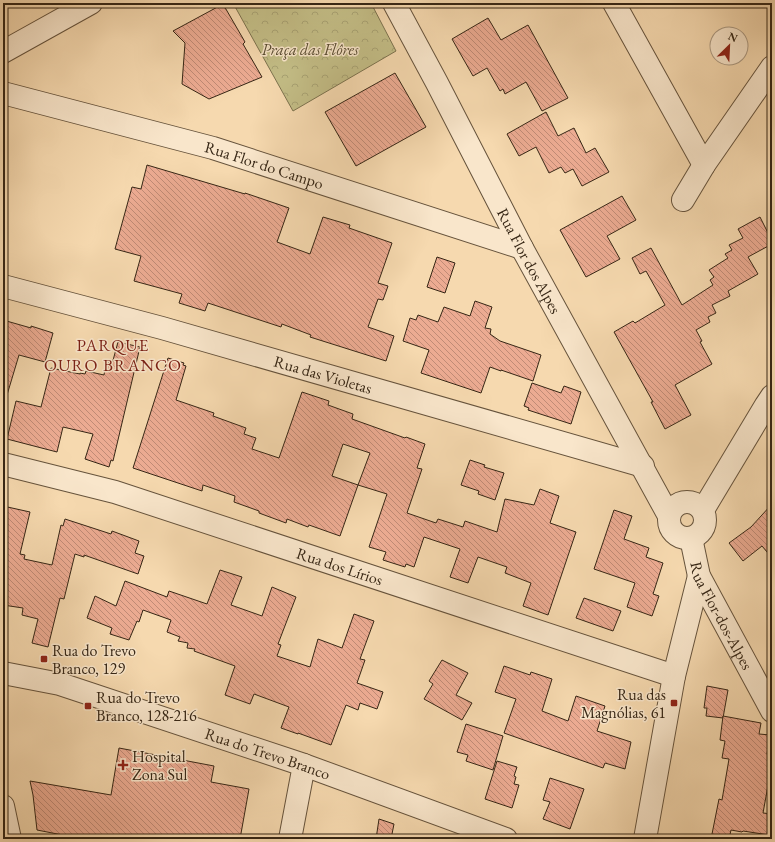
<svg xmlns="http://www.w3.org/2000/svg" width="775" height="842" font-family="'EB Garamond',serif">
<style>
.park{fill:url(#park-crowns);stroke:#7c724e}
.building{fill:url(#building-back-hatch);stroke:#362615;fill-rule:evenodd}
.lines{fill:none;stroke-linecap:round;stroke-linejoin:round}
.minor-casing{stroke:#66533c;stroke-width:24}
.minor{stroke:#f9e6cb;stroke-width:22}
.poi-dot{fill:#8f2418;stroke:#f9e6cb;stroke-width:1.5}
.labels{text-anchor:middle;stroke-width:3;stroke-linejoin:round;paint-order:stroke}
.park-label{font-size:16px;font-style:italic;fill:#594c31;stroke:#f9e6cb}
.street-label{font-size:16px;fill:#362615;stroke:#f9e6cb}
.poi-label{font-size:16px;fill:#362615;stroke:#f9e6cb;text-anchor:start}
.neighbourhood-label{font-size:17px;letter-spacing:1px;fill:#7a1f14;stroke:#f9e6cb}
</style>
<defs>
<pattern id="park-crowns" width="20" height="18" patternUnits="userSpaceOnUse"><rect width="20" height="18" fill="#c3bd86"/><path d="M2 6a3 3 0 1 1 6 0M12 15a3 3 0 1 1 6 0" fill="none" stroke="#a8a273"/></pattern>
<pattern id="building-back-hatch" width="6" height="6" patternUnits="userSpaceOnUse"><rect width="6" height="6" fill="#ecab92"/><path d="M-1 5l2 2M0 0l6 6M5-1l2 2" fill="none" stroke="#c08b76"/></pattern>
</defs>
<rect width="100%" height="100%" fill="#f6d9af"/>
<filter id="stains"><feTurbulence type="fractalNoise" baseFrequency=".005" numOctaves="4"/><feColorMatrix values="0 0 0 0 .2 0 0 0 0 .09 0 0 0 0 .02 0 0 0 .5 -.17"/></filter>
<radialGradient id="worn" r=".72"><stop offset=".6" stop-color="#630" stop-opacity="0"/><stop offset="1" stop-color="#630" stop-opacity=".3"/></radialGradient>
<path class="park" d="M 233,3 L 371,3 L 396,51 L 293,111 Z"/>
<g class="building">
<path d="M 223,4 L 245,42 L 243,44 L 262,77 L 209,99 L 182,84 L 185,43 L 173,31 Z"/>
<path d="M 488,18 L 501,40 L 528,25 L 568,98 L 542,111 L 526,82 L 505,94 L 503,89 L 500,91 L 487,68 L 473,76 L 452,39 Z"/>
<path d="M 395,73 L 426,127 L 356,166 L 325,112 Z"/>
<path d="M 546,112 L 558,136 L 574,128 L 586,153 L 595,148 L 609,172 L 582,186 L 573,169 L 565,173 L 561,167 L 549,173 L 536,147 L 519,156 L 507,134 Z"/>
<path d="M 147,165 L 245,194 L 245,193 L 289,208 L 277,242 L 310,254 L 323,217 L 350,225 L 349,228 L 392,243 L 378,283 L 388,286 L 383,300 L 378,299 L 368,327 L 394,336 L 386,361 L 310,337 L 311,335 L 282,324 L 281,327 L 208,303 L 205,311 L 179,303 L 182,294 L 134,281 L 141,256 L 115,249 L 132,187 L 141,189 Z"/>
<path d="M 622,196 L 636,220 L 607,236 L 620,259 L 586,277 L 560,230 Z"/>
<path d="M 760,217 L 772,241 L 772,244 L 748,257 L 758,274 L 728,291 L 730,296 L 712,305 L 716,313 L 708,317 L 710,322 L 696,330 L 702,341 L 700,342 L 712,364 L 675,385 L 691,415 L 665,429 L 651,402 L 653,402 L 614,332 L 633,321 L 635,323 L 665,305 L 646,271 L 640,274 L 632,258 L 651,248 L 682,305 L 713,285 L 710,280 L 714,277 L 709,270 L 728,258 L 725,254 L 732,250 L 729,245 L 743,238 L 738,229 Z"/>
<path d="M 437,257 L 455,263 L 445,293 L 427,287 Z"/>
<path d="M 475,301 L 492,307 L 485,328 L 491,329 L 490,334 L 500,341 L 541,355 L 533,381 L 501,370 L 501,371 L 490,367 L 481,393 L 421,373 L 429,350 L 403,341 L 410,318 L 416,320 L 418,315 L 438,322 L 444,307 L 470,316 Z"/>
<path d="M 3,320 L 31,328 L 31,326 L 53,333 L 45,362 L 19,355 L 7,395 L 3,394 Z"/>
<path d="M 118,342 L 140,347 L 113,461 L 111,460 L 109,467 L 85,459 L 93,434 L 63,427 L 57,452 L 7,439 L 16,401 L 41,407 L 51,368 L 80,374 L 80,373 L 85,374 L 86,371 L 104,375 L 106,362 L 112,364 Z"/>
<path d="M 168,358 L 184,363 L 183,365 L 186,366 L 176,400 L 214,413 L 213,416 L 246,428 L 244,434 L 256,438 L 252,449 L 279,458 L 302,392 L 329,401 L 328,405 L 353,414 L 352,419 L 405,438 L 406,437 L 425,444 L 417,468 L 422,469 L 407,513 L 436,523 L 438,519 L 463,527 L 465,521 L 497,532 L 505,499 L 534,505 L 540,489 L 559,496 L 550,523 L 576,532 L 548,615 L 523,606 L 531,583 L 505,573 L 507,567 L 478,557 L 468,583 L 450,577 L 460,549 L 424,537 L 414,567 L 406,564 L 405,567 L 383,560 L 386,552 L 369,547 L 387,494 L 358,485 L 340,536 L 309,525 L 308,527 L 287,519 L 286,523 L 259,513 L 259,511 L 234,502 L 235,496 L 203,485 L 202,491 L 133,468 ZM 343,444 L 370,453 L 358,485 L 332,476 Z"/>
<path d="M 532,383 L 561,393 L 564,386 L 581,392 L 571,424 L 528,410 L 529,408 L 524,406 Z"/>
<path d="M 470,460 L 485,465 L 484,467 L 504,473 L 495,500 L 478,494 L 479,491 L 461,485 Z"/>
<path d="M 772,504 L 772,558 L 762,546 L 743,561 L 729,543 L 751,527 Z"/>
<path d="M 3,506 L 30,512 L 20,554 L 25,555 L 24,559 L 52,565 L 61,525 L 63,526 L 65,519 L 111,534 L 112,531 L 139,541 L 135,553 L 144,556 L 138,574 L 84,555 L 84,557 L 75,554 L 64,599 L 60,598 L 48,647 L 32,643 L 38,619 L 22,615 L 23,608 L 3,605 Z"/>
<path d="M 614,510 L 632,516 L 624,539 L 649,548 L 646,557 L 663,563 L 653,594 L 659,596 L 652,616 L 627,607 L 635,583 L 594,569 Z"/>
<path d="M 220,570 L 242,577 L 231,605 L 262,616 L 272,587 L 296,597 L 278,644 L 281,645 L 277,656 L 310,667 L 318,639 L 342,648 L 354,614 L 374,621 L 360,659 L 365,660 L 357,683 L 383,692 L 377,709 L 360,703 L 358,710 L 346,705 L 331,745 L 298,733 L 298,734 L 281,728 L 289,707 L 254,694 L 250,704 L 225,695 L 235,666 L 194,651 L 195,649 L 187,648 L 188,643 L 178,641 L 180,637 L 167,632 L 171,620 L 143,610 L 139,622 L 137,621 L 129,640 L 110,634 L 112,628 L 87,618 L 95,596 L 116,606 L 125,581 L 167,597 L 169,591 L 207,604 Z"/>
<path d="M 584,598 L 621,611 L 613,631 L 576,618 Z"/>
<path d="M 442,660 L 468,673 L 456,695 L 472,703 L 462,720 L 424,699 L 433,684 L 429,681 Z"/>
<path d="M 504,666 L 530,675 L 531,672 L 552,679 L 542,711 L 568,721 L 576,696 L 605,706 L 597,731 L 631,742 L 625,769 L 605,763 L 603,768 L 504,733 L 516,699 L 495,692 Z"/>
<path d="M 707,686 L 728,690 L 723,718 L 706,716 L 707,708 L 704,708 Z"/>
<path d="M 723,716 L 761,723 L 759,734 L 770,735 L 767,754 L 769,755 L 768,761 L 772,762 L 772,781 L 769,780 L 763,813 L 772,814 L 769,835 L 743,831 L 742,832 L 731,830 L 729,839 L 711,839 L 719,799 L 722,800 L 729,759 L 722,758 L 725,741 L 720,740 Z"/>
<path d="M 466,724 L 503,736 L 493,770 L 466,761 L 468,755 L 457,752 Z"/>
<path d="M 119,748 L 214,766 L 211,782 L 249,789 L 240,839 L 83,839 L 37,830 L 33,795 L 30,781 L 111,795 Z"/>
<path d="M 497,761 L 517,767 L 514,776 L 516,777 L 514,784 L 519,785 L 512,808 L 485,799 Z"/>
<path d="M 550,778 L 584,789 L 570,829 L 543,819 L 550,802 L 543,800 Z"/>
<path d="M 379,819 L 394,824 L 391,839 L 376,839 Z"/>
</g>
<g class="lines">
<g class="minor-casing">
<g id="minor">
<path id="s1" d="M 394,3 L 437,83 L 522,248 L 669,516"/>
<path d="M 614,3 L 704,165"/>
<path d="M 3,52 L 91,3"/>
<path id="s2" d="M 3,93 L 213,148 L 522,248"/>
<path d="M 683,200 L 704,165 L 772,67"/>
<path id="s3" d="M 3,286 L 162,328 L 643,466"/>
<path id="s4" d="M 3,464 L 115,492 L 674,676"/>
<circle cx="687" cy="520" r="18"/>
<path d="M 703,510 L 766,405 L 772,396"/>
<path id="s5" d="M 691,538 L 699,576 L 772,711"/>
<path id="s6" d="M 3,673 L 60,684 L 304,765 L 506,839"/>
<path d="M 3,806 L 10,839"/>
<path d="M 290,839 L 304,765"/>
<path d="M 645,839 L 674,676 L 699,576"/>
</g>
</g>
<use href="#minor" class="minor"/>
</g>
<g class="poi-dot">
<rect x="40" y="655" width="8" height="8" rx="2"/>
<rect x="670" y="699" width="8" height="8" rx="2"/>
<rect x="84" y="702" width="8" height="8" rx="2"/>
<path d="M121 759h4v4h4v4h-4v4h-4v-4h-4v-4h4z"/>
</g>
<g class="labels">
<g class="park-label">
<text x="310" y="55">Praça das Flôres</text>
</g>
<g class="street-label">
<text dy="6" stroke="none"><textPath href="#s2" startOffset="271">Rua Flor do Campo</textPath></text>
<text dy="6" stroke="none"><textPath href="#s1" startOffset="291">Rua Flor dos Alpes</textPath></text>
<text dy="6" stroke="none"><textPath href="#s3" startOffset="332">Rua das Violetas</textPath></text>
<text dy="6" stroke="none"><textPath href="#s4" startOffset="352">Rua dos Lírios</textPath></text>
<text dy="6" stroke="none"><textPath href="#s5" startOffset="84">Rua Flor-dos-Alpes</textPath></text>
<text dy="6" stroke="none"><textPath href="#s6" startOffset="277">Rua do Trevo Branco</textPath></text>
</g>
<g class="poi-label">
<text x="52" y="656">Rua do Trevo<tspan x="52" dy="18">Branco, 129</tspan></text>
<text x="666" y="700" text-anchor="end">Rua das<tspan x="666" dy="18">Magnólias, 61</tspan></text>
<text x="96" y="703">Rua do Trevo<tspan x="96" dy="18">Branco, 128-216</tspan></text>
<text x="132" y="762">Hospital<tspan x="132" dy="18">Zona Sul</tspan></text>
</g>
<g class="neighbourhood-label">
<text x="113" y="351">PARQUE<tspan x="113" dy="20">OURO BRANCO</tspan></text>
</g>
</g>
<rect width="775" height="842" fill="none" stroke="#f6d9af" stroke-width="16"/>
<rect x="4" y="4" width="767" height="834" fill="none" stroke="#362615" stroke-width="2"/>
<rect x="8" y="8" width="759" height="826" fill="none" stroke="#362615"/>
<g transform="translate(729 46) rotate(24)"><circle r="19" fill="#f9e6cb" stroke="#ab9982"/>
<path d="M0-3L7 15L0 10L-7 15Z" fill="#8f2418"/>
<text y="-6" font-size="11" font-weight="bold" text-anchor="middle" fill="#362615">N</text>
</g>
<rect width="100%" height="100%" filter="url(#stains)"/>
<rect width="100%" height="100%" fill="url(#worn)"/>
</svg>
